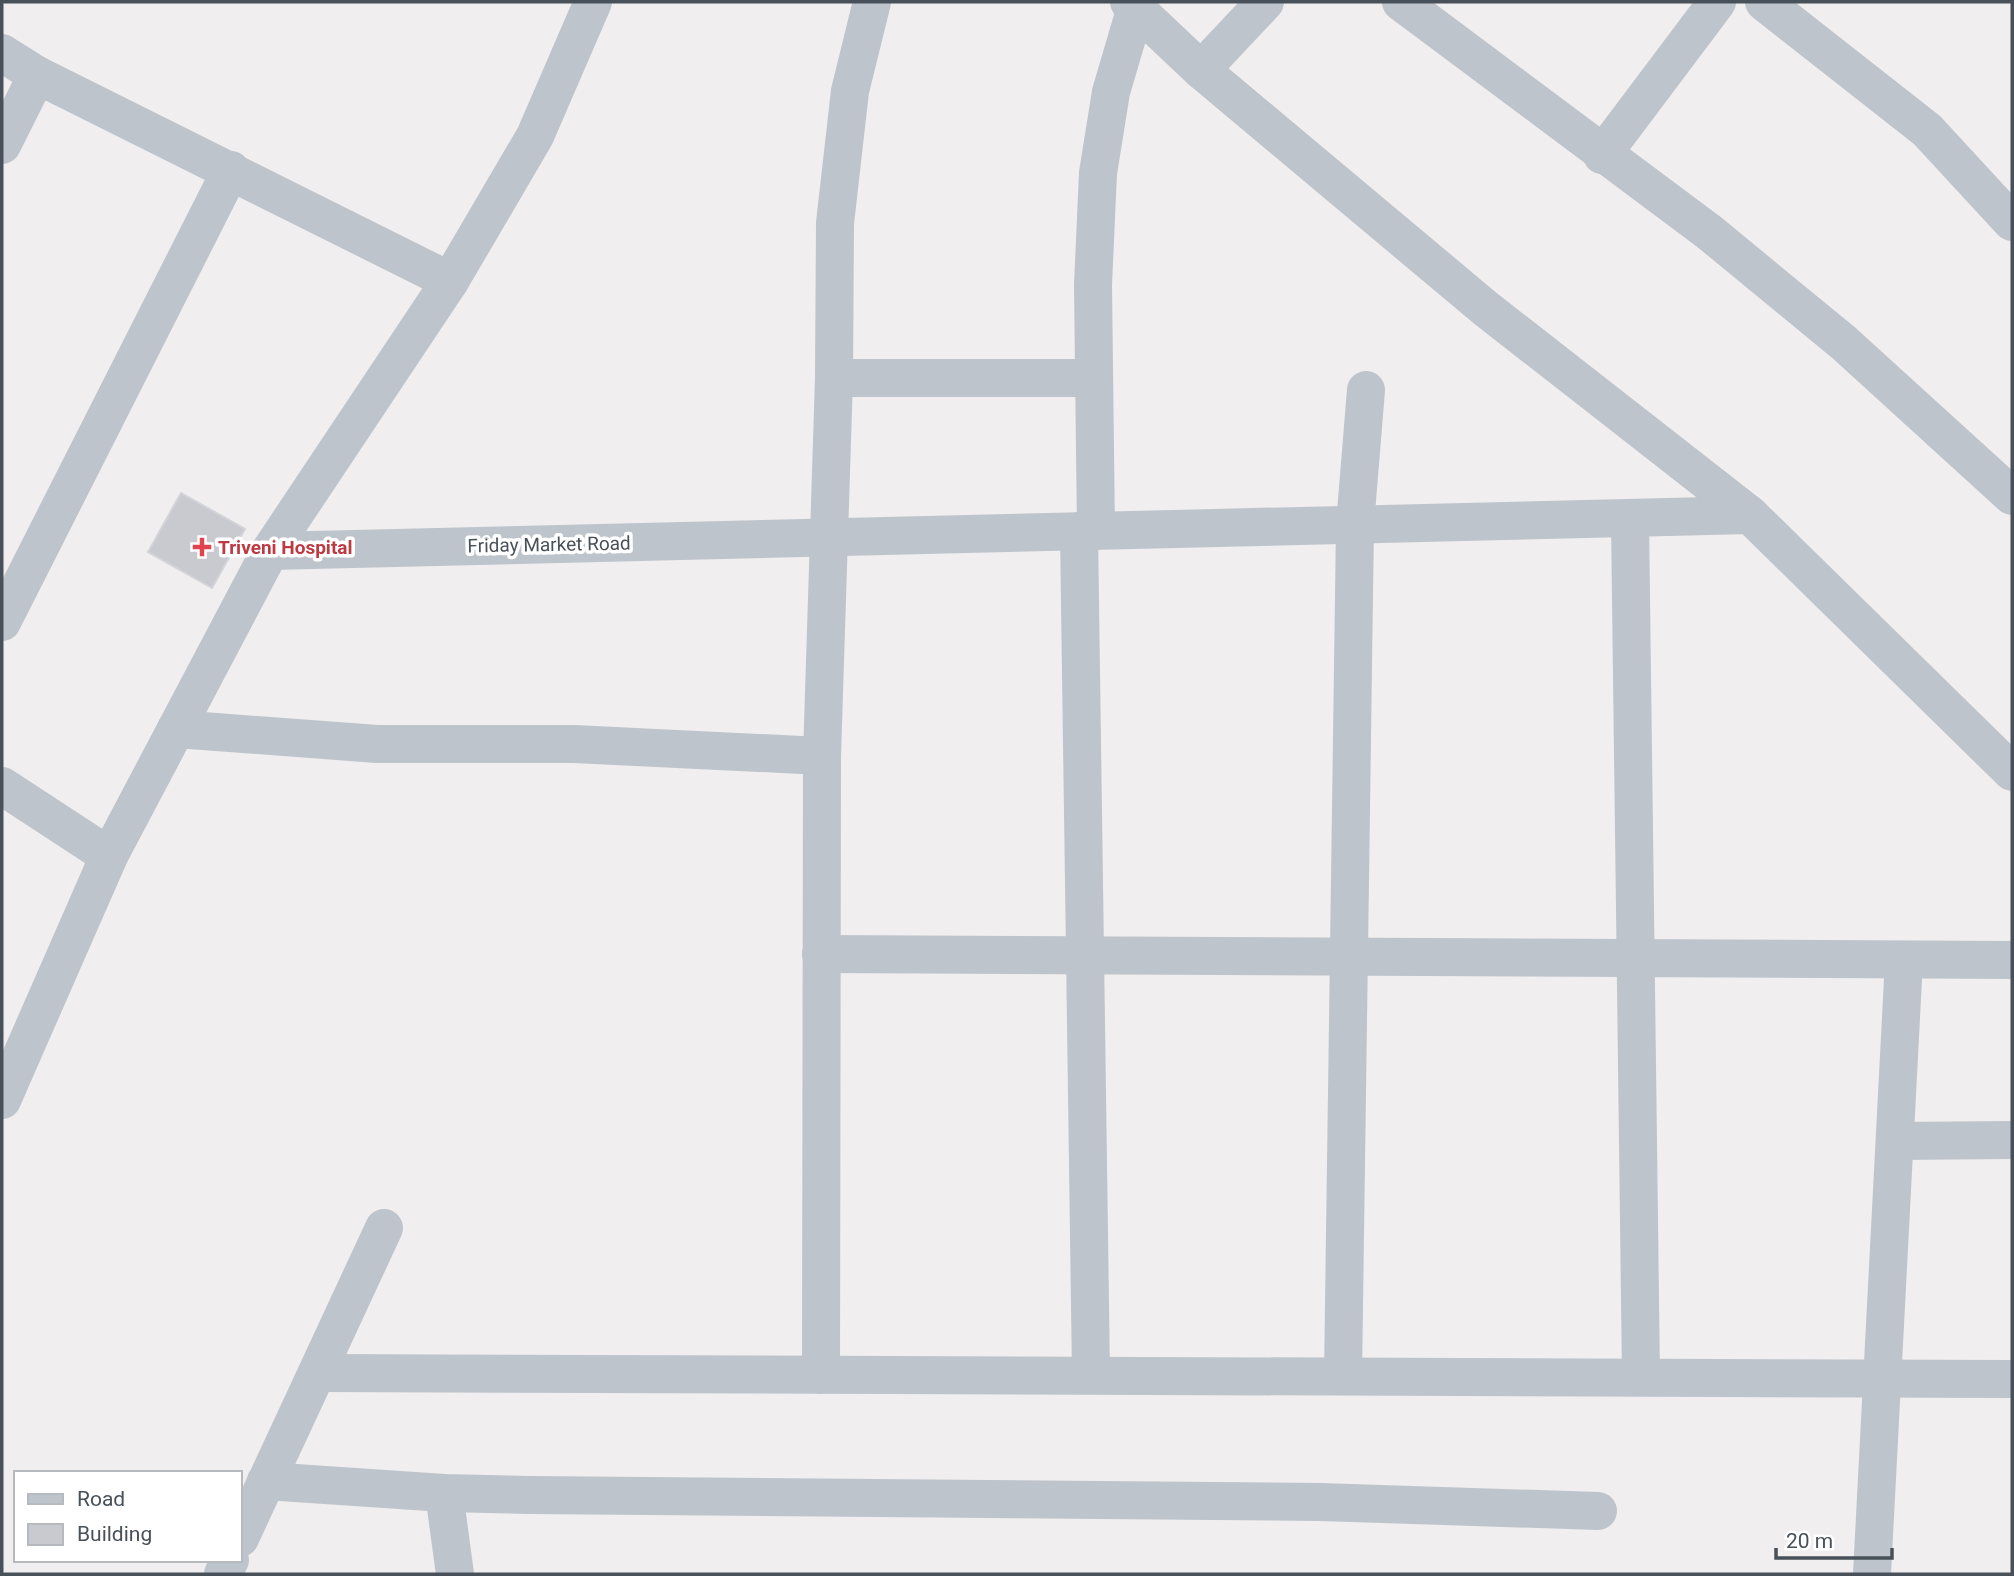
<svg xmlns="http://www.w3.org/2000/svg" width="2014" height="1576" font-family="Roboto,sans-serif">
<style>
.building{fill:#c9cad0;stroke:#d3d4d9;stroke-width:2}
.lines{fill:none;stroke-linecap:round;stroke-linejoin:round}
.minor{stroke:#bec4cb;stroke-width:38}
.health-dot{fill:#e0444e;stroke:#fff;stroke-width:2.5}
.labels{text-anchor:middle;stroke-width:7;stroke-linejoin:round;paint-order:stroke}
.street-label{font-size:19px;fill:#485059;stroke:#fff}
.health-label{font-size:19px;font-weight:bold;fill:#be3a42;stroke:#fff;text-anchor:start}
</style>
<rect width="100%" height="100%" fill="#f0eeee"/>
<path class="building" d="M 181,493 L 245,529 L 212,588 L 148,552 Z"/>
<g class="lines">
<g class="minor">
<path d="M 1129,2 L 1201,70"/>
<path d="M 1265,2 L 1201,70 L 1485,308 L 1750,515 L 2012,772"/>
<path d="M 1401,2 L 1709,232 L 1844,343 L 2012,496"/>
<path d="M 1764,2 L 1927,130 L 2012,222"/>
<path d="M 2,53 L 37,75 L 450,281"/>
<path d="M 2,145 L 37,75"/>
<path d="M 1602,155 L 1717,2"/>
<path d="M 834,378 L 835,223 L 850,91 L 872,2"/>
<path d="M 1630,519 L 1641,1377"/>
<path d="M 1079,531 L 1091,1375"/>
<path d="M 1096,531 L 1093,285 L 1098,173 L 1111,92 L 1136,7"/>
<path d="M 270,551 L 1750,515"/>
<path d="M 2,622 L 231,170"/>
<path d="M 176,729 L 377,744 L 574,744 L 822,756"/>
<path d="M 2,786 L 109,856"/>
<path d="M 821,954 L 2012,960"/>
<path d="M 2,1100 L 109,856 L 270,551 L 450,281 L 535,136 L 593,2"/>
<path d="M 1895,1141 L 2012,1140"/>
<path d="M 317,1373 L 2012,1379"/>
<path d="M 821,1375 L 822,756 L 834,378 L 1093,378"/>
<path d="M 1343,1376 L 1355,525 L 1366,390"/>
<path d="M 266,1481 L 444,1493 L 530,1495 L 1320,1502 L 1598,1511"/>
<path d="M 444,1493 L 455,1574"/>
<path d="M 240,1538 L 384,1228"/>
<path d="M 223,1574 L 230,1560"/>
<path d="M 1872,1574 L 1904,960"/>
</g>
</g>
<path class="health-dot" d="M198.5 536.5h7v7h7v7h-7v7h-7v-7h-7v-7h7z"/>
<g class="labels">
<g class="street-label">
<text transform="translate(549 544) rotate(-1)" y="7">Friday Market Road</text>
</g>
<g class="health-label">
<text x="218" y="554">Triveni Hospital</text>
</g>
</g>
<rect width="2014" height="1576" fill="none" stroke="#485059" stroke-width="7"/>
<rect x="14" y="1471" width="228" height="91" fill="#ffffff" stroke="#b6b9bd" stroke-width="2"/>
<rect x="28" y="1494" width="35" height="10" fill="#bec4cb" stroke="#b6b9bd" stroke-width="2"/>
<text x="77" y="1506" font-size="21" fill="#485059">Road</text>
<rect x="28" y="1524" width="35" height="21" fill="#c9cad0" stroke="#b6b9bd" stroke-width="2"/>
<text x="77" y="1541" font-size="21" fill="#485059">Building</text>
<path d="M1776 1548v10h116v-10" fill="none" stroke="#485059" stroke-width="3.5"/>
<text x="1786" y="1548" font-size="21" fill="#485059" stroke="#ffffff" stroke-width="5" paint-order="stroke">20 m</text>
</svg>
